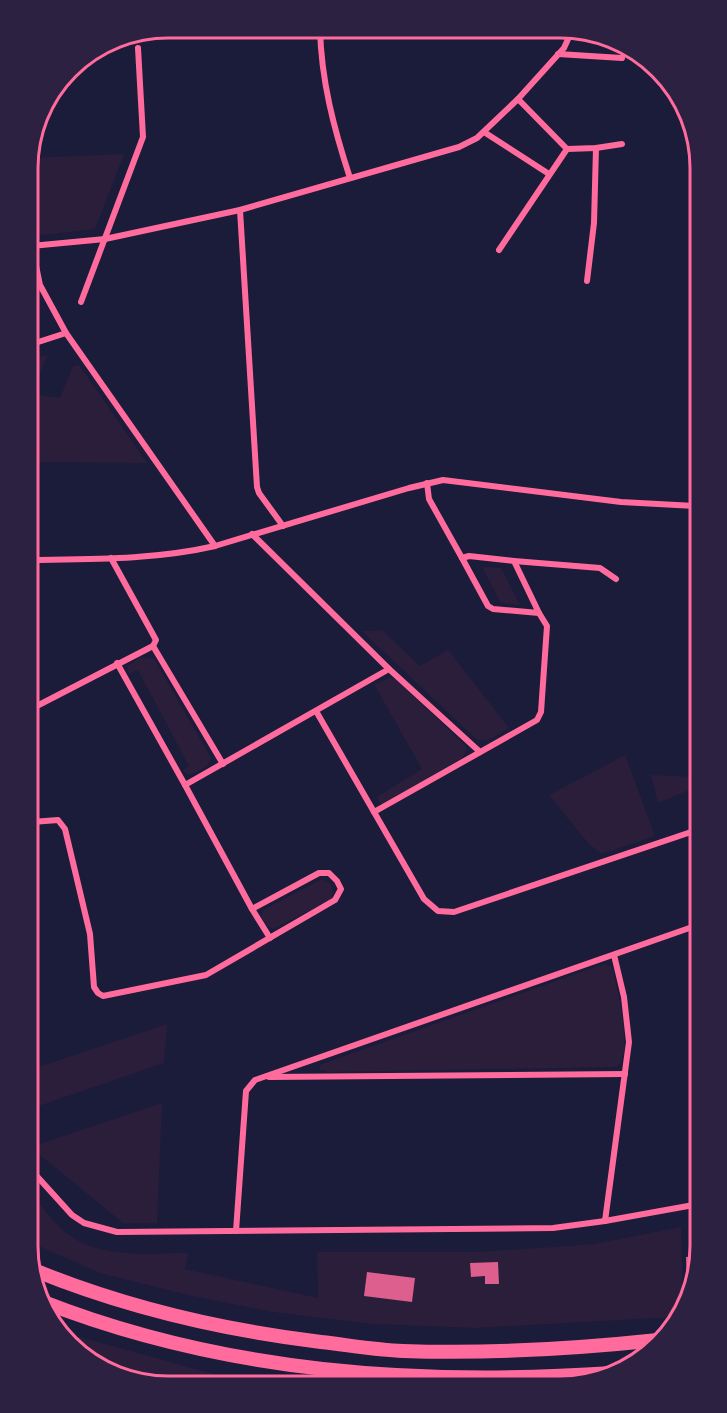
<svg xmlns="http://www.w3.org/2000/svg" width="727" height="1413" font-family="'Nunito Sans',sans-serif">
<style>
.green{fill:#2a1e3b}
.building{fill:#dd5f8e}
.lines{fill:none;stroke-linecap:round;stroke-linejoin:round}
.minor{stroke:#ff6b9d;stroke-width:6}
.motorway{stroke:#ff6b9d;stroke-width:14}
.rim{fill:none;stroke:#ff6b9d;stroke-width:3}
</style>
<rect width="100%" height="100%" fill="#1b1b3a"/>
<g class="green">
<path d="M 124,154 L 95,229 L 43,235 L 38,234 L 31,192 L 31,158 Z"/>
<path d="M 48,354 L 31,394 L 60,398 L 73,366 L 79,365 L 147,463 L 30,462 L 29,361 Z"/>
<path d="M 482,567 L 501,568 L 520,605 L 501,603 Z"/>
<path d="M 382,630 L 420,666 L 448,650 L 509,728 C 498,734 486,745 475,738 L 362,631 Z"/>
<path d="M 140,657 L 154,659 L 211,758 C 208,769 197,772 187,775 L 183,770 L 189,766 L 138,670 L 129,674 L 127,667 Z"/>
<path d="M 390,678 L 395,679 L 466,746 L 467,750 L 462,758 L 381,805 L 377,797 L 422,769 L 374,684 Z"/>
<path d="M 625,755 L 655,836 L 602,854 L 589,844 L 549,795 Z"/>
<path d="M 651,775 L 697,777 L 697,787 L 658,803 Z"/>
<path d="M 322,879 L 330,883 L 333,893 L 331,900 L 273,929 L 266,925 L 261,917 L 263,910 Z"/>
<path d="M 604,964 L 611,967 L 613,970 C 617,989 634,1054 617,1067 L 329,1072 L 320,1070 L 319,1067 L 322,1064 Z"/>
<path d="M 167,1024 L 164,1063 L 33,1108 L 33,1069 Z"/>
<path d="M 162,1103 L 157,1223 L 123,1223 L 34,1150 L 34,1146 Z"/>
<path d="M 34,1198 C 45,1210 56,1226 69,1235 C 103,1259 149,1253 188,1253 L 185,1269 L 318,1298 L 317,1252 L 477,1252 L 594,1244 L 681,1227 L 683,1298 L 676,1317 L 475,1328 L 373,1324 L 272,1312 L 188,1295 L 100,1273 L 34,1244 Z"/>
<path d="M 62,1332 L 246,1383 L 149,1385 L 75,1351 Z"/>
</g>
<g class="building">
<path d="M 699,1256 L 687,1289 L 686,1257 Z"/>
<path d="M 498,1262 L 499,1284 L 485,1284 L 485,1276 L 471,1277 L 470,1263 Z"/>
<path d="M 367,1272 L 415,1278 L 412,1302 L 364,1296 Z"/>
</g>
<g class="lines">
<g class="minor">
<path d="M 320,28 C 321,80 334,129 350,178"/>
<path d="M 558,54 L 622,58"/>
<path d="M 34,129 L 37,122"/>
<path d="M 484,132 L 549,174"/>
<path d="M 567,149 L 596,148 L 622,144"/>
<path d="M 240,210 L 257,487 L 259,493 L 283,526"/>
<path d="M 29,232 L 40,285 L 66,333 L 215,546"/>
<path d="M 31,246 L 105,239 L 240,210 L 459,147 L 477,138 L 518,99 L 564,48 L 569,37 L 569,30"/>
<path d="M 499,250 L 567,149 L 518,99"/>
<path d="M 587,281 L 594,223 L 596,148"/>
<path d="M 81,302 L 143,137 L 138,48"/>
<path d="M 29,345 L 66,333"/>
<path d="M 427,483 L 429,499 L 462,558"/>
<path d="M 252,534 L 389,669 L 480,752"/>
<path d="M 469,556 L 514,561 L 539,613 L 493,609 L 488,606 L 462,558 Z"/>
<path d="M 30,560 C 92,559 154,560 215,546 L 409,488 L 443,480 L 621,502 L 695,506"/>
<path d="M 514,561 L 600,568 L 616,579"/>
<path d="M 153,646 L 223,764"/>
<path d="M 117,663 L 185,785"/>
<path d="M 31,709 L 153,646 L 156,640 L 111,558"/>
<path d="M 316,711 L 424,899 L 438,911 L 454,912 L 697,830"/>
<path d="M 374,812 L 537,720 L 541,712 L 547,626 L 539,613"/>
<path d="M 32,822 L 58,820 L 65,829 L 90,934 L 94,987 L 98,993 L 103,996 L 206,975 L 335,900 L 341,889 L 337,881 L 329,873 L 319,873 L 252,909"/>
<path d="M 270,938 L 252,909 L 185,785 L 389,669"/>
<path d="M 269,1077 L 625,1074"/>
<path d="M 34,1173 L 72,1215 L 84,1223 L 117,1232 L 553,1228 L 605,1221 L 699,1204"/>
<path d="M 605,1221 L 629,1042 L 624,997 L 614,955"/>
<path d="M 236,1231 L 246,1091 L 255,1080 L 698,925"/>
</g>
<g class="motorway">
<path d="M 34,1270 C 127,1308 222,1330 321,1342 C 348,1345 376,1350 403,1351 C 488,1354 573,1349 658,1340"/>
<path d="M 41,1301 C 224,1373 418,1386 613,1373"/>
</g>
</g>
<path d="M0 0H727V1413H0ZM168 38H560A130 130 0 0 1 690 168V1246A130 130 0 0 1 560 1376H168A130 130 0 0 1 38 1246V168A130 130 0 0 1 168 38Z" fill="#2d2142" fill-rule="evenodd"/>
<path class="rim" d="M168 38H560A130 130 0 0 1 690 168V1246A130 130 0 0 1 560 1376H168A130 130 0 0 1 38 1246V168A130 130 0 0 1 168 38Z"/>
</svg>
